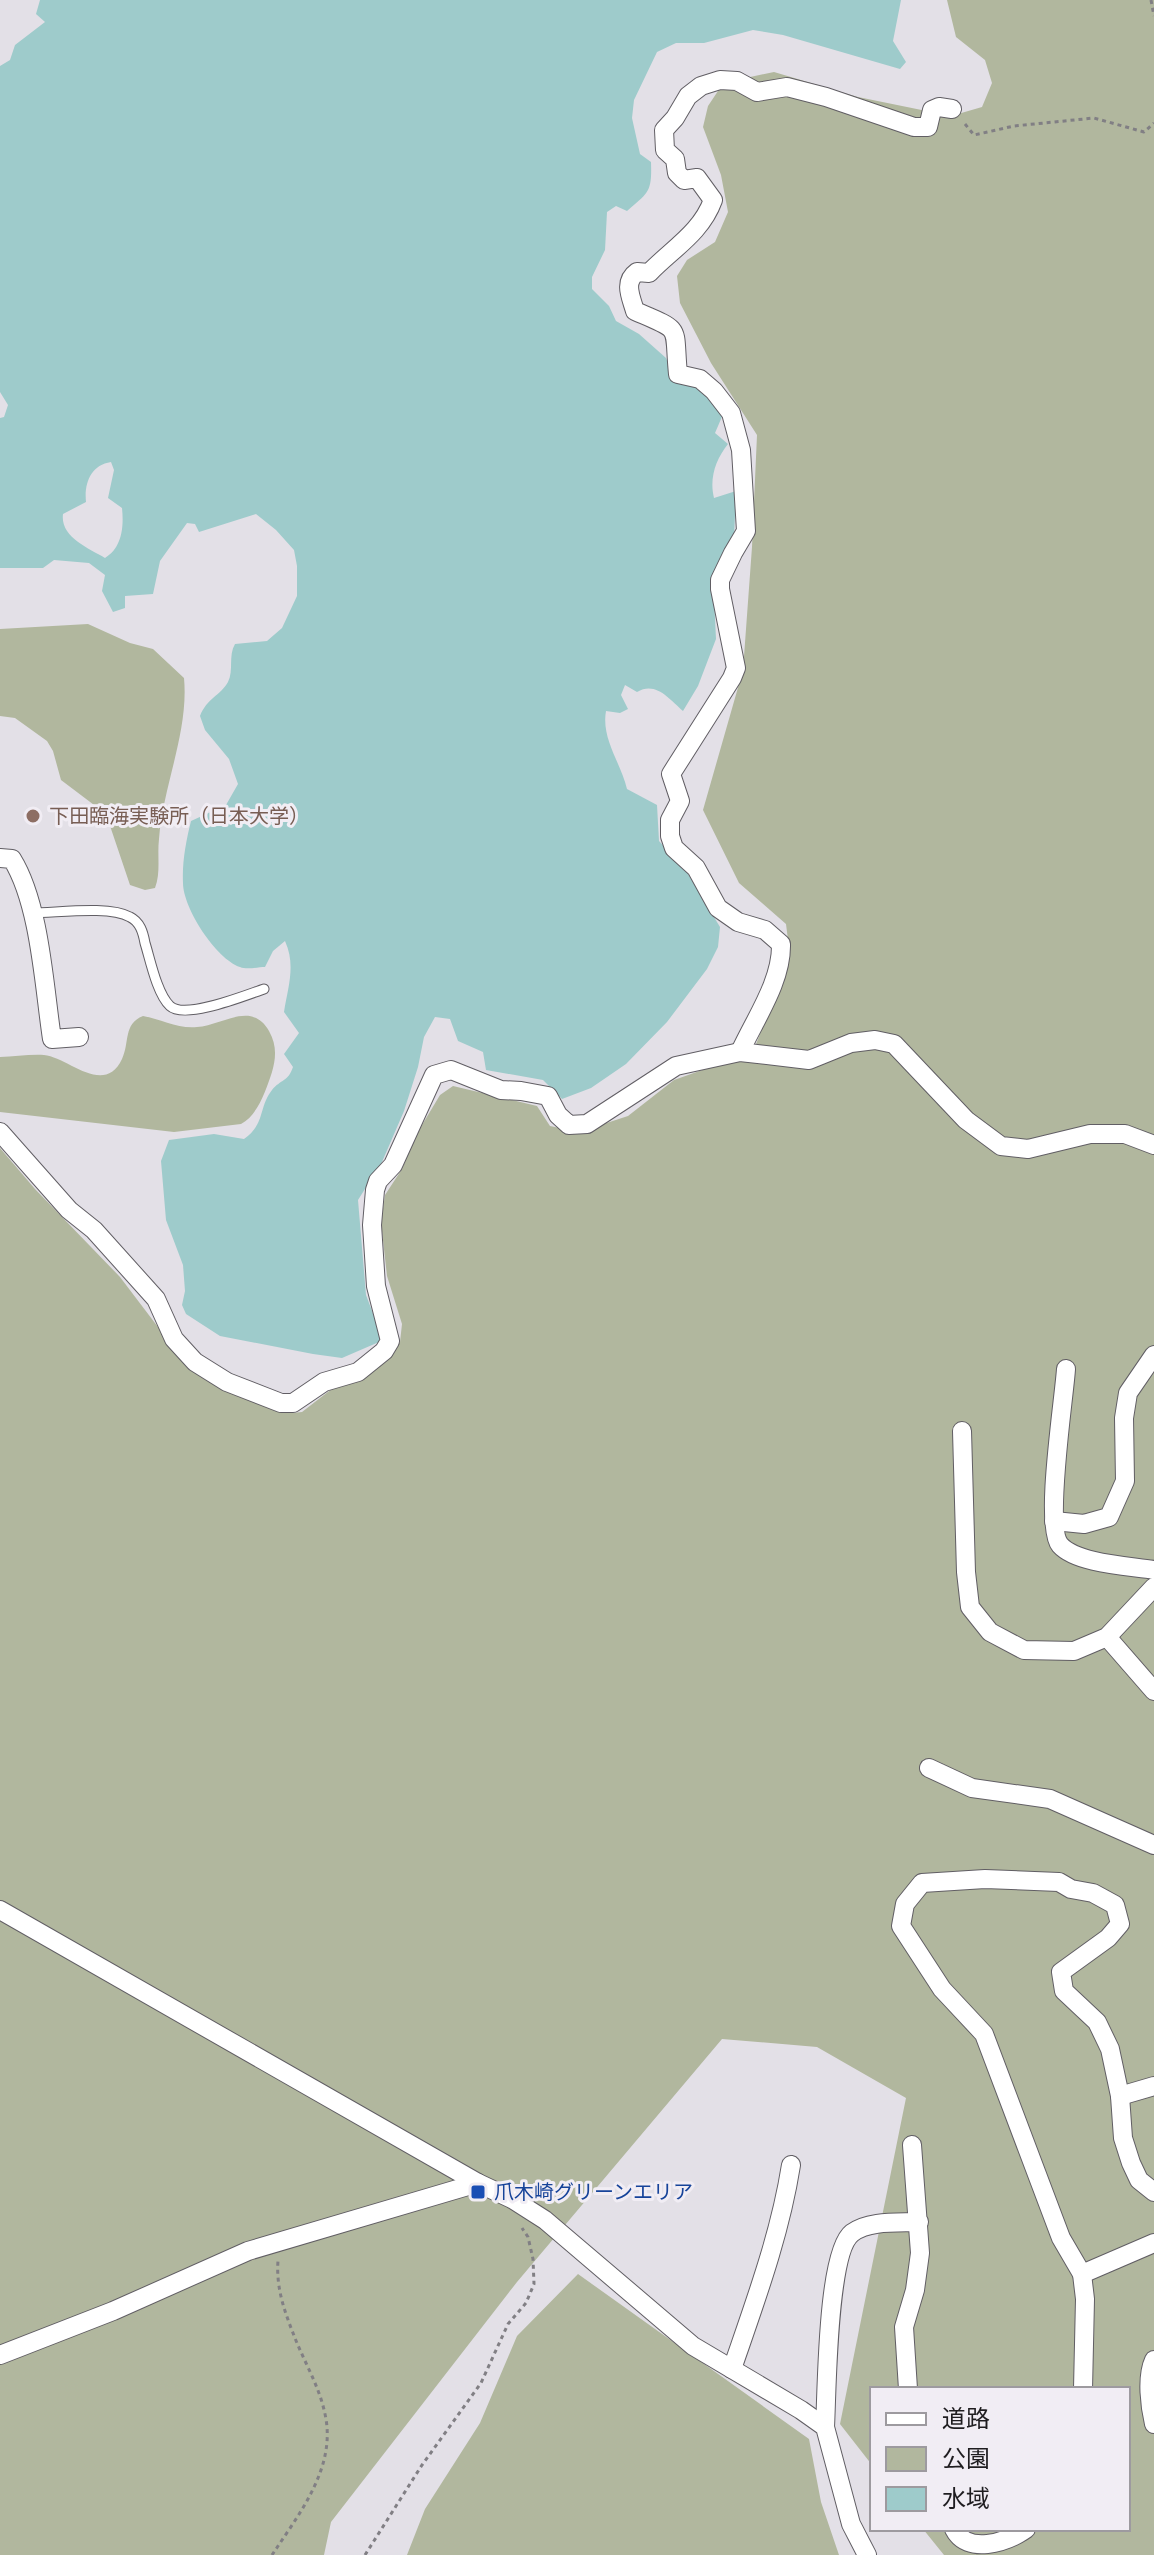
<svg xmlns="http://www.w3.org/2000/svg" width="1154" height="2555" font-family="Inter,'Noto Sans JP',sans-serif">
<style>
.green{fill:#b1b79e}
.water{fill:#9ecbcb;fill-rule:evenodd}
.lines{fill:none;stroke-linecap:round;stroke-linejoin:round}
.service-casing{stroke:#615e64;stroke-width:11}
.minor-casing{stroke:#615e64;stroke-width:20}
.path{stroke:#817f84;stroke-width:3;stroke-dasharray:4 4;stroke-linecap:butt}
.service{stroke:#fff;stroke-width:9}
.minor{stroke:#fff;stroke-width:18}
.education-dot{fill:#8d6e63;stroke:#f1edf4;stroke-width:3}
.transit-dot{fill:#1a4fb4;stroke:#f1edf4;stroke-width:3}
.labels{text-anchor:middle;stroke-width:6;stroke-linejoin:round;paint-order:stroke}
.education-label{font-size:20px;fill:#785e54;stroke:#f1edf4;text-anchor:start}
.transit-label{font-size:20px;fill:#164399;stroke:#f1edf4;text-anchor:start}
</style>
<rect width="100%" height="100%" fill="#e3e0e7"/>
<g class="green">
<path d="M 947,0 L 1154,0 L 1154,2555 L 944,2555 L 923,2529 L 1128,2529 L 1128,2389 L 872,2389 L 872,2465 L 840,2424 L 906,2098 L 817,2047 L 722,2039 L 517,2282 L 331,2522 L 324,2555 L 0,2555 L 0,1148 L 35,1189 L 120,1277 L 183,1360 L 203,1378 L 264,1405 L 292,1413 L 302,1412 L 333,1388 L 352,1383 L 370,1372 L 400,1342 L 402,1324 L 387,1276 L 381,1222 L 385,1195 L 402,1169 L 416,1135 L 440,1095 L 453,1086 L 537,1106 L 550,1126 L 579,1132 L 628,1116 L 674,1080 L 753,1052 L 790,956 L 786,924 L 739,883 L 703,810 L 743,670 L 752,547 L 757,435 L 711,363 L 680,303 L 677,276 L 687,260 L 715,242 L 728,212 L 721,175 L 703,127 L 708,106 L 718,91 L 741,79 L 774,72 L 858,97 L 951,116 L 982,107 L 992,83 L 985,60 L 956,37 Z"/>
<path d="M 88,624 L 130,643 L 153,649 L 184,678 C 189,732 163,785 159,839 C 157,856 161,872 155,888 L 145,890 L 130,885 L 106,814 L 61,780 L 53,751 L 47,741 L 15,718 L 0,716 L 0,629 Z"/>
<path d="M 143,1016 C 161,1019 178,1029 197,1027 C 221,1026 252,1000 269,1031 C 277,1045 276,1058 272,1072 C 266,1090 258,1115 241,1124 L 174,1132 L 0,1112 L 0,1057 C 14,1057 30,1054 44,1055 C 68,1057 104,1097 122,1059 C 130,1042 123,1024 143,1016 Z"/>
<path d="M 578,2274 L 809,2439 L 821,2502 L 839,2555 L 407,2555 L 425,2509 L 480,2423 L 517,2336 Z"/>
</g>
<path class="water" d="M 40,0 L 901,0 L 893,41 L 906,62 L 900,69 L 783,35 L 753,30 L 704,43 L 676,43 L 657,52 L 634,100 L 632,118 L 640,154 L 651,162 C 652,192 649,192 627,211 L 616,206 L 607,212 L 605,250 L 592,277 L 592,289 L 609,306 L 616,321 L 639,334 L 666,358 L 673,374 L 701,385 L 724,412 L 715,433 L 728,444 C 716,459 709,478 714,498 L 736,491 L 734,539 L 714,598 L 716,639 L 698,686 L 683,711 C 669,699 656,681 637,692 L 625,685 L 621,695 L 628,709 L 620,713 L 606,711 C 601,739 621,763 627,789 L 657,805 L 659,841 L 685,869 L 720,927 L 718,947 L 707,969 L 667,1022 L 626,1064 L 591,1088 L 562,1099 L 543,1080 L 486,1070 L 483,1052 L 458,1041 L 450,1019 L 435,1017 L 424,1037 L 418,1067 L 404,1111 L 382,1162 L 358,1200 L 366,1295 L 380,1332 L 379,1342 L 342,1358 L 313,1354 L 220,1336 L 186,1314 L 182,1305 L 185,1291 L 183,1265 L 166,1220 L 161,1161 L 169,1140 L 214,1134 L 244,1139 C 266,1123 258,1108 272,1090 C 281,1079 288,1082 293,1067 L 284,1054 L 299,1033 L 284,1012 C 288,987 296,965 285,941 L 273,951 L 265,967 C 258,967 247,970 240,967 C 216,959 183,908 183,883 C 182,862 186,841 191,821 L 226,805 L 238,784 L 229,759 L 205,730 L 200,716 C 207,698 220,696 228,682 C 234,670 228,656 235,644 L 267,641 L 282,628 L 297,596 L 297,566 L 294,550 L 276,530 L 256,514 L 199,532 L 195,524 L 187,523 L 160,561 L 153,594 L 125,596 L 125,608 L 113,612 L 102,591 L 105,575 L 89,563 L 54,560 L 43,568 L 0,568 L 0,418 L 4,417 L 8,405 L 0,392 L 0,66 L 10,60 L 15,45 L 45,22 L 36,14 ZM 111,462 L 114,470 L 108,498 L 122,508 C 124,527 122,548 105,558 C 88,548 60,537 63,514 L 86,502 C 84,483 91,465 111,462 Z"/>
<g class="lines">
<g class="service-casing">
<path id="service" d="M 32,913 C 57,913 109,905 130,917 C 140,922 143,932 145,943 C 150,959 157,994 170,1006 C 185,1020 246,995 264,989"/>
</g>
<g class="minor-casing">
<g id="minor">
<path d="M 0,858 L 12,859 C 40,904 44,986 52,1039 L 79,1037"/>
<path d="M 740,1052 C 755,1019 782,981 781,944 L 765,930 L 738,922 L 718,908 L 696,868 L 674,848 L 670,836 L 670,820 L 680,801 L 671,774 L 732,678 L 736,668 L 720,589 L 720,580 L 733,553 L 746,531 L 741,450 L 731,413 L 714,391 L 700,379 L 678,374 C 673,324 684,332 635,311 C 631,297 623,282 637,272 L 649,273 C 672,249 701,233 713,200 L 697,178 L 684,180 L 677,173 L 675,159 L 665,150 L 664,130 L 675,118 L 688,96 L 701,86 L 720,80 L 737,81 L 757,92 L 787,87 L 826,97 L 914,127 L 928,127 L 932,110 L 939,107 L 952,109"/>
<path d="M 0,1132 L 69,1210 L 94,1230 L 156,1299 L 174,1339 L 195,1362 L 227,1382 L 281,1403 L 293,1403 L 324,1382 L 358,1372 L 384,1351 L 390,1341 L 376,1286 L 372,1225 L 375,1190 L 378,1181 L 393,1165 L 434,1075 L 451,1070 L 501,1090 L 521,1091 L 548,1096 L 558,1115 L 569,1125 L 587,1124 L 676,1066 L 740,1052 L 809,1060 L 851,1043 L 875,1040 L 894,1044 L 966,1120 L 1001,1146 L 1028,1149 L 1090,1134 L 1125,1134 L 1154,1145"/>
<path d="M 1066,1369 C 1064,1400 1044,1526 1060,1545 C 1077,1564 1130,1566 1154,1570"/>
<path d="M 962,1431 L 966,1572 L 970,1607 L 990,1632 L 1024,1650 L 1074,1651 L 1107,1637 L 1154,1587"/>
<path d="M 1054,1521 L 1084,1524 L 1109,1517 L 1125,1481 L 1124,1418 L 1128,1393 L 1154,1355"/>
<path d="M 1107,1637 L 1154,1691"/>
<path d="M 929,1768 L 972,1788 L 1050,1799 L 1154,1845"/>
<path d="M 0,1910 L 478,2183 L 512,2199 L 545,2220 L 693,2346 L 801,2410 L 825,2427 L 851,2524 L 867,2555"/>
<path d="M 1120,2096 L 1154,2086"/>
<path d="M 1082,2274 L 1154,2243"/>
<path d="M 0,2355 L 113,2311 L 248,2251 L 478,2183"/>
<path d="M 1154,2360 C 1146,2377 1150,2407 1154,2424"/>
<path d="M 732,2369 C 755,2302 780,2235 791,2165"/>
<path d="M 908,2389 L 904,2327 L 915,2290 L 920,2253 L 912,2145"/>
<path d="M 1083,2389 L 1085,2299 L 1082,2274 L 1061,2238 L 984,2034 L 942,1989 L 901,1926 L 905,1904 L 922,1883 L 985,1879 L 1059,1882 L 1071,1889 L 1093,1893 L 1115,1905 L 1120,1924 L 1108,1938 L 1061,1972 L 1064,1991 L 1097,2022 L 1110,2049 L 1120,2096 L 1123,2138 L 1131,2163 L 1139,2180 L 1154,2192"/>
<path d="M 825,2427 C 827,2392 827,2252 852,2233 C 869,2220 899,2223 919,2222"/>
<path d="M 954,2529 C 967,2555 1006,2543 1026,2529"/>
</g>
</g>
<g class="path">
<path d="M 1151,0 L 1154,16"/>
<path d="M 965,124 L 974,135 L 1014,126 L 1094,118 L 1144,132 L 1154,123"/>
<path d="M 272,2555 C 299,2514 337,2467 325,2414 C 319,2385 303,2360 293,2333 C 284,2310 276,2287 278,2261"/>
<path d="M 365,2555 L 422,2465 L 481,2383 L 508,2324 L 526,2303 L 534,2284 L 533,2259 L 528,2237 L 522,2228"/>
</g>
<use href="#service" class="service"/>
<use href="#minor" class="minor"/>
</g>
<circle class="education-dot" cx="33" cy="816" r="8"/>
<rect class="transit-dot" x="470" y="2184" width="16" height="16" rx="4"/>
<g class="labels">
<g class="education-label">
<text x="49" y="823">下田臨海実験所（日本大学）</text>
</g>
<g class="transit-label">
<text x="494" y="2199">爪木崎グリーンエリア</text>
</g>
</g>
<rect x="870" y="2387" width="260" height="144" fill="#f1edf4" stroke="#9d9a9f" stroke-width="2"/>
<rect x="886" y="2413" width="40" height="12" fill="#ffffff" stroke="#9d9a9f" stroke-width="2"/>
<text x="942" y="2427" font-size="24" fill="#1f1d20">道路</text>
<rect x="886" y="2447" width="40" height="24" fill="#b1b79e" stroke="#9d9a9f" stroke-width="2"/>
<text x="942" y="2467" font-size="24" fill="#1f1d20">公園</text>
<rect x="886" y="2487" width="40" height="24" fill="#9ecbcb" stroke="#9d9a9f" stroke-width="2"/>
<text x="942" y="2507" font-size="24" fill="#1f1d20">水域</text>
</svg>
